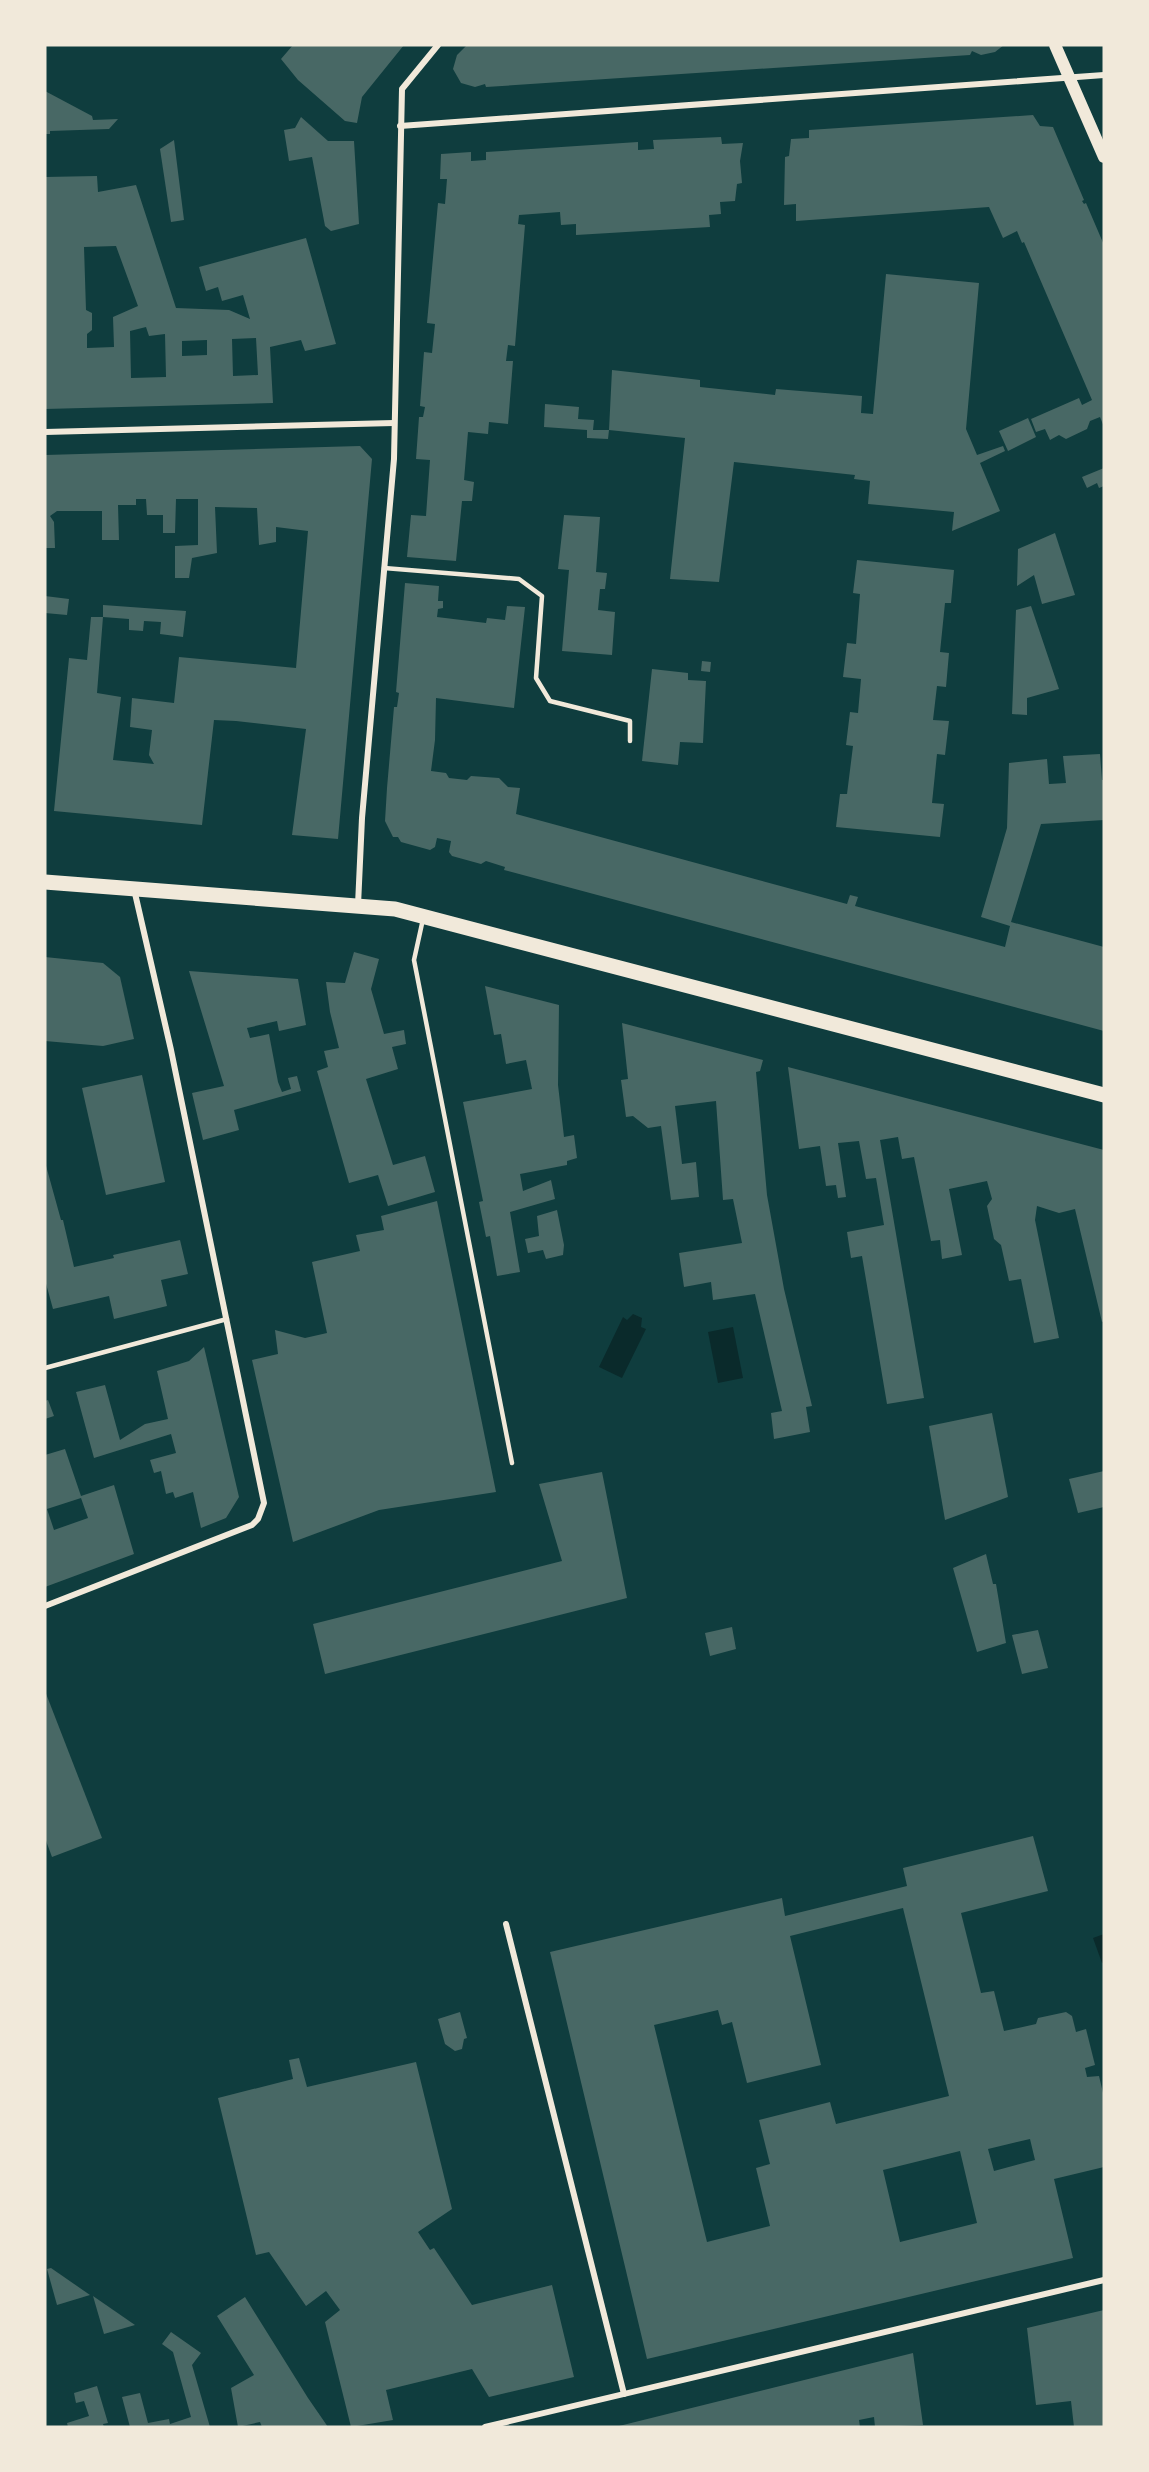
<svg xmlns="http://www.w3.org/2000/svg" width="1149" height="2472" font-family="'DejaVu Sans',sans-serif">
<style>
.water{fill:#0a2a2b}
.building{fill:#486865;fill-rule:evenodd}
.lines{fill:none;stroke-linecap:round;stroke-linejoin:round}
.service{stroke:#f1e9da;stroke-width:4.5}
.minor{stroke:#f1e9da;stroke-width:6}
.secondary{stroke:#f1e9da;stroke-width:12}
.primary{stroke:#f1e9da;stroke-width:15}
</style>
<rect width="100%" height="100%" fill="#0f3d3e"/>
<g class="water">
<path d="M 633,1314 L 642,1318 L 641,1327 L 646,1329 L 622,1378 L 599,1367 L 623,1317 L 627,1320 Z"/>
<path d="M 733,1327 L 743,1378 L 718,1383 L 708,1332 Z"/>
<path d="M 1104,1934 L 1104,1962 L 1102,1963 L 1093,1938 Z"/>
</g>
<g class="building">
<path d="M 293,45 L 404,45 L 362,97 L 357,123 L 345,121 L 298,80 L 281,59 Z"/>
<path d="M 467,45 L 1004,45 L 995,52 L 981,55 L 972,51 L 970,55 L 486,87 L 485,84 L 475,87 L 461,83 L 453,69 L 457,55 Z"/>
<path d="M 45,91 L 92,116 L 93,120 L 118,119 L 109,129 L 50,131 L 50,134 L 45,134 Z"/>
<path d="M 1033,115 L 1040,126 L 1053,127 L 1084,200 L 1082,201 L 1084,204 L 1086,203 L 1104,245 L 1104,427 L 1100,417 L 1090,421 L 1087,429 L 1066,439 L 1059,435 L 1050,440 L 1045,429 L 1036,432 L 1031,419 L 1079,398 L 1082,405 L 1092,400 L 1024,242 L 1022,243 L 1017,231 L 1003,238 L 989,207 L 796,221 L 796,204 L 784,205 L 785,157 L 789,156 L 791,139 L 809,138 L 809,130 Z"/>
<path d="M 301,117 L 328,141 L 354,141 L 359,224 L 331,231 L 325,226 L 312,157 L 289,161 L 284,130 L 295,128 Z"/>
<path d="M 721,137 L 722,144 L 743,143 L 740,161 L 742,183 L 737,184 L 735,201 L 720,202 L 721,214 L 709,215 L 710,227 L 576,235 L 576,224 L 561,225 L 560,212 L 519,215 L 518,224 L 525,225 L 515,346 L 508,345 L 506,361 L 513,361 L 508,424 L 489,422 L 488,434 L 468,432 L 464,480 L 474,482 L 472,501 L 462,501 L 456,561 L 407,557 L 411,515 L 426,516 L 430,460 L 416,459 L 419,417 L 423,417 L 425,407 L 420,406 L 424,352 L 432,353 L 435,324 L 427,323 L 438,203 L 445,204 L 447,179 L 440,179 L 441,154 L 471,152 L 471,161 L 486,160 L 486,152 L 638,142 L 638,150 L 654,149 L 653,140 Z"/>
<path d="M 174,140 L 184,220 L 171,222 L 160,149 Z"/>
<path d="M 97,176 L 98,192 L 136,185 L 176,308 L 229,310 L 250,319 L 243,295 L 222,301 L 218,287 L 206,291 L 199,267 L 306,238 L 336,344 L 305,351 L 301,340 L 270,347 L 273,403 L 45,409 L 45,177 ZM 116,246 L 138,306 L 113,317 L 114,347 L 87,348 L 87,334 L 92,330 L 92,313 L 86,310 L 84,247 ZM 146,327 L 149,336 L 165,334 L 166,377 L 131,378 L 130,331 ZM 256,338 L 258,375 L 233,376 L 232,339 ZM 207,340 L 207,355 L 182,356 L 182,341 Z"/>
<path d="M 886,274 L 979,283 L 966,429 L 977,455 L 1003,446 L 1005,451 L 980,463 L 1000,511 L 952,531 L 954,512 L 868,504 L 870,481 L 854,479 L 855,475 L 734,462 L 719,582 L 670,579 L 685,438 L 609,430 L 612,370 L 700,380 L 700,387 L 775,395 L 776,389 L 862,396 L 861,413 L 873,414 Z"/>
<path d="M 545,404 L 579,407 L 578,419 L 594,420 L 593,430 L 609,430 L 608,439 L 587,438 L 587,430 L 544,427 Z"/>
<path d="M 1028,418 L 1036,437 L 1008,451 L 999,431 Z"/>
<path d="M 360,446 L 372,459 L 338,839 L 292,835 L 306,729 L 236,721 L 214,720 L 202,825 L 54,811 L 69,658 L 87,660 L 91,617 L 103,617 L 103,605 L 186,611 L 183,637 L 160,634 L 161,622 L 144,621 L 143,631 L 129,630 L 129,619 L 103,617 L 97,693 L 121,697 L 113,760 L 154,764 L 149,755 L 152,730 L 130,727 L 132,698 L 174,703 L 179,657 L 296,668 L 308,531 L 276,527 L 276,542 L 259,545 L 257,508 L 215,507 L 217,553 L 192,558 L 189,578 L 175,578 L 175,546 L 198,545 L 198,499 L 176,499 L 175,533 L 163,533 L 163,515 L 147,515 L 146,499 L 136,499 L 136,505 L 118,505 L 119,540 L 102,540 L 102,511 L 57,511 L 50,516 L 54,522 L 55,548 L 45,548 L 45,455 Z"/>
<path d="M 1104,468 L 1104,486 L 1099,488 L 1097,483 L 1087,488 L 1082,477 Z"/>
<path d="M 564,515 L 600,517 L 596,572 L 607,573 L 605,589 L 600,589 L 598,610 L 615,612 L 612,655 L 562,651 L 569,570 L 558,569 Z"/>
<path d="M 1055,533 L 1075,595 L 1042,604 L 1034,575 L 1017,586 L 1018,549 Z"/>
<path d="M 857,560 L 954,570 L 951,603 L 945,603 L 940,652 L 949,653 L 946,687 L 937,686 L 933,720 L 949,721 L 945,755 L 937,754 L 932,803 L 944,804 L 940,837 L 836,827 L 840,794 L 847,794 L 853,746 L 846,745 L 850,712 L 858,713 L 861,679 L 843,677 L 847,643 L 856,644 L 860,594 L 853,593 Z"/>
<path d="M 405,583 L 439,586 L 438,601 L 443,601 L 443,608 L 438,609 L 437,617 L 486,623 L 487,618 L 505,620 L 507,606 L 525,607 L 514,708 L 436,698 L 435,740 L 431,771 L 446,773 L 449,778 L 467,780 L 471,776 L 499,778 L 508,787 L 520,788 L 516,814 L 847,904 L 850,895 L 858,897 L 855,906 L 1005,947 L 1010,926 L 981,917 L 1007,828 L 1009,763 L 1047,759 L 1049,784 L 1066,783 L 1063,756 L 1100,754 L 1102,780 L 1104,780 L 1104,820 L 1041,824 L 1011,922 L 1104,947 L 1104,1031 L 508,871 L 504,870 L 505,867 L 486,861 L 481,864 L 452,856 L 449,852 L 451,841 L 437,838 L 435,847 L 430,850 L 401,842 L 398,837 L 393,837 L 385,821 L 387,788 L 394,707 L 397,707 L 399,693 L 396,692 Z"/>
<path d="M 45,596 L 69,599 L 67,615 L 45,613 Z"/>
<path d="M 1031,606 L 1059,689 L 1027,698 L 1027,715 L 1012,714 L 1016,610 Z"/>
<path d="M 702,661 L 711,662 L 710,672 L 701,671 Z"/>
<path d="M 652,669 L 688,673 L 688,680 L 706,681 L 703,743 L 680,742 L 678,765 L 642,761 Z"/>
<path d="M 354,952 L 379,959 L 371,989 L 384,1034 L 404,1030 L 406,1044 L 392,1047 L 398,1069 L 366,1079 L 393,1165 L 425,1156 L 435,1192 L 388,1206 L 378,1175 L 349,1183 L 317,1071 L 328,1067 L 324,1051 L 339,1048 L 330,1012 L 326,982 L 345,983 Z"/>
<path d="M 45,957 L 103,963 L 120,977 L 134,1039 L 103,1046 L 45,1041 Z"/>
<path d="M 189,971 L 298,979 L 306,1025 L 279,1031 L 277,1021 L 247,1028 L 250,1038 L 269,1034 L 278,1082 L 282,1092 L 291,1089 L 288,1078 L 297,1076 L 301,1091 L 234,1110 L 239,1130 L 203,1140 L 192,1093 L 224,1086 Z"/>
<path d="M 485,986 L 559,1005 L 558,1085 L 564,1137 L 574,1135 L 577,1158 L 567,1161 L 567,1165 L 520,1174 L 523,1191 L 551,1180 L 555,1199 L 510,1212 L 520,1272 L 497,1276 L 490,1236 L 486,1237 L 479,1202 L 483,1201 L 463,1102 L 532,1089 L 526,1060 L 506,1064 L 501,1034 L 494,1035 Z"/>
<path d="M 622,1023 L 763,1060 L 760,1071 L 756,1072 L 767,1195 L 784,1289 L 812,1406 L 806,1407 L 810,1432 L 774,1439 L 771,1413 L 782,1411 L 755,1294 L 713,1300 L 711,1282 L 684,1287 L 679,1253 L 742,1243 L 733,1199 L 723,1200 L 716,1101 L 675,1106 L 682,1164 L 696,1162 L 699,1197 L 671,1200 L 661,1126 L 648,1128 L 633,1116 L 626,1117 L 621,1080 L 628,1079 Z"/>
<path d="M 788,1067 L 1104,1150 L 1104,1321 L 1102,1322 L 1075,1209 L 1059,1213 L 1037,1206 L 1035,1220 L 1059,1338 L 1034,1343 L 1021,1279 L 1009,1281 L 1001,1245 L 994,1239 L 987,1206 L 992,1199 L 987,1181 L 949,1189 L 962,1255 L 942,1259 L 940,1240 L 931,1241 L 914,1157 L 902,1159 L 898,1137 L 880,1140 L 924,1398 L 887,1404 L 862,1256 L 851,1258 L 847,1232 L 884,1225 L 876,1178 L 866,1179 L 859,1141 L 838,1143 L 846,1197 L 838,1198 L 836,1185 L 826,1186 L 820,1146 L 799,1149 Z"/>
<path d="M 142,1075 L 165,1182 L 106,1195 L 82,1088 Z"/>
<path d="M 45,1162 L 61,1220 L 63,1220 L 74,1267 L 114,1258 L 113,1255 L 180,1240 L 188,1274 L 161,1280 L 167,1306 L 114,1319 L 109,1296 L 53,1309 L 45,1280 Z"/>
<path d="M 437,1201 L 496,1492 L 379,1510 L 293,1542 L 252,1360 L 278,1354 L 275,1330 L 305,1338 L 327,1333 L 312,1262 L 360,1251 L 356,1235 L 384,1230 L 381,1216 Z"/>
<path d="M 557,1210 L 564,1245 L 563,1255 L 546,1259 L 543,1250 L 528,1253 L 525,1239 L 539,1236 L 537,1216 Z"/>
<path d="M 204,1347 L 239,1497 L 226,1518 L 201,1528 L 193,1492 L 175,1498 L 173,1492 L 166,1494 L 161,1471 L 154,1473 L 150,1460 L 176,1453 L 171,1434 L 94,1458 L 76,1392 L 105,1385 L 120,1440 L 145,1424 L 168,1419 L 157,1371 L 189,1361 Z"/>
<path d="M 48,1400 L 54,1416 L 45,1419 L 45,1401 Z"/>
<path d="M 992,1413 L 1008,1497 L 945,1520 L 929,1426 Z"/>
<path d="M 65,1449 L 81,1496 L 114,1485 L 134,1554 L 45,1587 L 45,1455 ZM 81,1498 L 88,1518 L 54,1530 L 47,1509 Z"/>
<path d="M 1104,1471 L 1104,1507 L 1078,1513 L 1069,1479 Z"/>
<path d="M 602,1472 L 627,1598 L 325,1674 L 313,1624 L 562,1561 L 539,1484 Z"/>
<path d="M 986,1554 L 993,1584 L 996,1584 L 1006,1643 L 977,1652 L 953,1568 Z"/>
<path d="M 732,1627 L 736,1649 L 710,1656 L 705,1633 Z"/>
<path d="M 1038,1630 L 1048,1668 L 1022,1674 L 1012,1635 Z"/>
<path d="M 45,1691 L 102,1838 L 52,1857 L 45,1838 Z"/>
<path d="M 1033,1836 L 1048,1891 L 961,1913 L 981,1993 L 994,1991 L 1004,2031 L 1036,2024 L 1038,2018 L 1066,2012 L 1072,2016 L 1076,2032 L 1086,2029 L 1095,2065 L 1085,2068 L 1087,2077 L 1099,2076 L 1104,2097 L 1104,2167 L 1054,2179 L 1073,2258 L 647,2359 L 550,1952 L 782,1898 L 785,1916 L 907,1886 L 903,1868 ZM 903,1908 L 949,2096 L 836,2124 L 830,2102 L 759,2120 L 770,2164 L 756,2168 L 770,2226 L 707,2242 L 654,2025 L 718,2010 L 722,2025 L 732,2022 L 747,2083 L 821,2065 L 790,1936 ZM 1030,2139 L 1035,2160 L 994,2171 L 988,2149 ZM 960,2151 L 977,2223 L 900,2242 L 883,2170 Z"/>
<path d="M 460,2012 L 467,2038 L 464,2039 L 462,2049 L 455,2051 L 445,2044 L 438,2019 Z"/>
<path d="M 299,2058 L 307,2087 L 416,2062 L 452,2209 L 418,2232 L 430,2250 L 434,2248 L 472,2305 L 552,2285 L 574,2377 L 489,2397 L 472,2369 L 386,2390 L 393,2420 L 351,2427 L 325,2322 L 340,2310 L 326,2291 L 306,2306 L 269,2252 L 256,2255 L 218,2098 L 293,2079 L 289,2060 Z"/>
<path d="M 51,2268 L 90,2295 L 57,2305 L 47,2269 Z"/>
<path d="M 93,2296 L 135,2325 L 104,2334 Z"/>
<path d="M 245,2297 L 308,2398 L 328,2427 L 262,2427 L 260,2422 L 238,2427 L 231,2388 L 254,2375 L 217,2316 Z"/>
<path d="M 1104,2310 L 1104,2427 L 1074,2427 L 1071,2401 L 1036,2405 L 1027,2328 Z"/>
<path d="M 171,2332 L 201,2353 L 192,2365 L 210,2427 L 130,2427 L 122,2397 L 140,2393 L 148,2423 L 169,2419 L 170,2424 L 191,2417 L 173,2352 L 162,2344 Z"/>
<path d="M 913,2353 L 923,2425 L 875,2427 L 874,2417 L 859,2420 L 860,2427 L 615,2427 Z"/>
<path d="M 97,2386 L 108,2423 L 103,2424 L 104,2427 L 68,2427 L 67,2423 L 89,2416 L 84,2401 L 76,2403 L 74,2393 Z"/>
</g>
<g class="lines">
<g class="service">
<path d="M 384,568 L 519,579 L 542,596 L 536,678 L 550,701 L 630,721 L 630,741"/>
<path d="M 423,919 L 414,960 L 512,1463"/>
<path d="M 45,1368 L 227,1319"/>
</g>
<g class="minor">
<path d="M 400,126 L 1104,75"/>
<path d="M 45,432 L 394,423"/>
<path d="M 358,905 L 362,818 L 394,459 L 402,89 L 438,45"/>
<path d="M 45,1606 L 252,1525 L 258,1519 L 264,1503 L 171,1050 L 134,889"/>
<path d="M 506,1924 L 624,2394"/>
<path d="M 485,2427 L 1104,2280"/>
</g>
<path class="secondary" d="M 1055,45 L 1104,157"/>
<path class="primary" d="M 45,882 L 395,909 L 1104,1095"/>
</g>
<rect width="1149" height="2472" fill="none" stroke="#f1e9da" stroke-width="93"/>
</svg>
